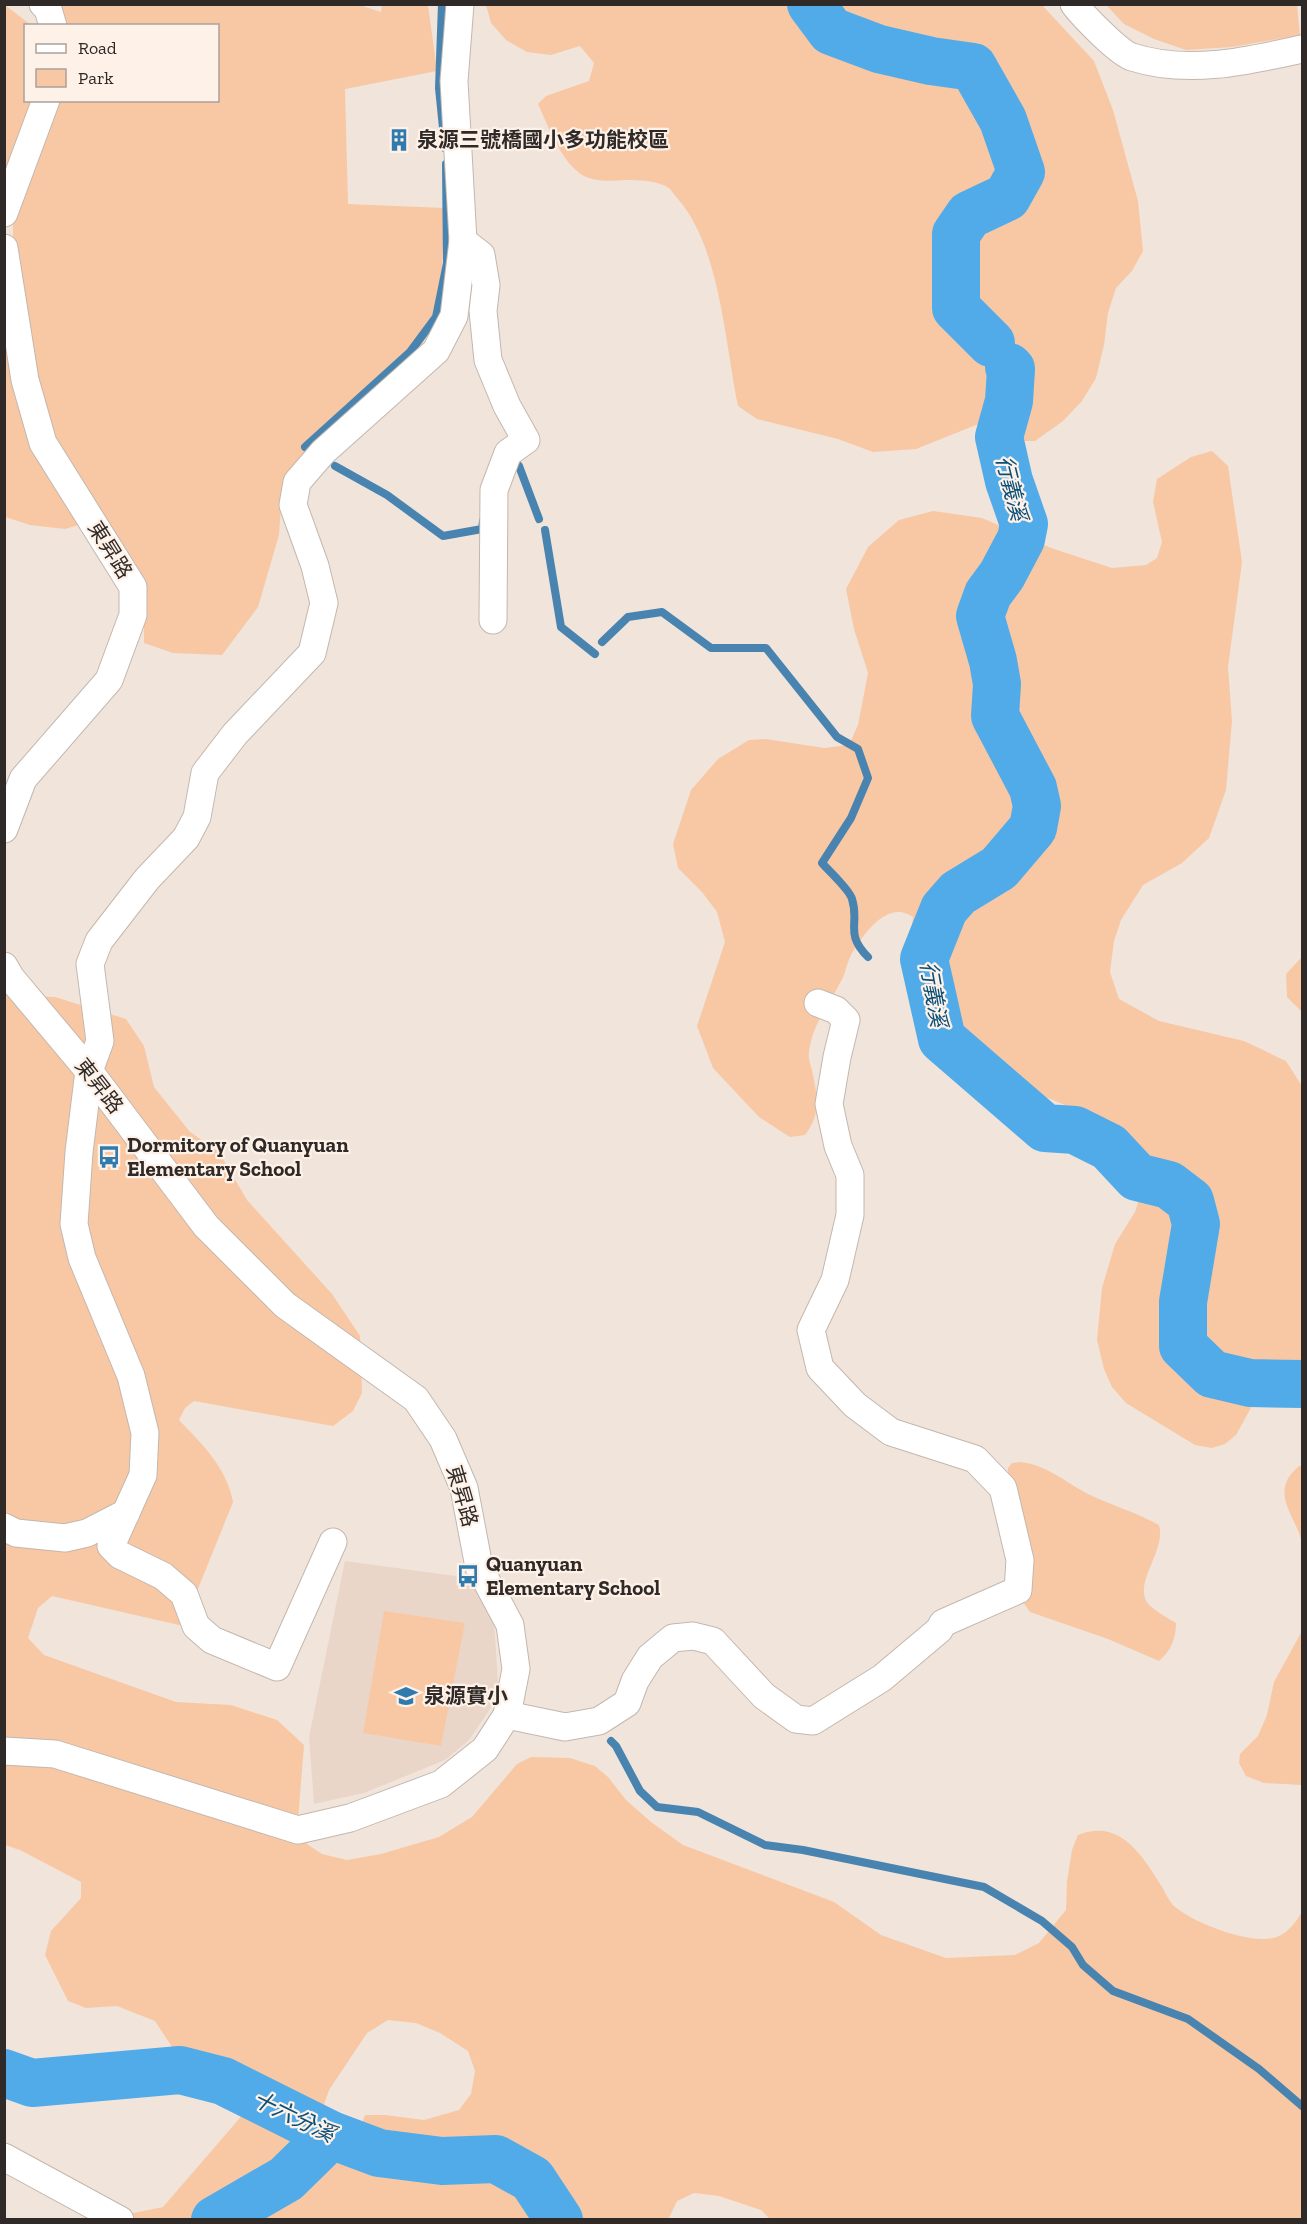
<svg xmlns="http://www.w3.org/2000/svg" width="1307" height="2224" font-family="'Zilla Slab','Noto Sans TC',serif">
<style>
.built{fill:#ead6c9}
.green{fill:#f8c8a4;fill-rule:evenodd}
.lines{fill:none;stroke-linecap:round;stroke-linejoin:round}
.stream{stroke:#4884af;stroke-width:8}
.river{stroke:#52abe9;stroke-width:48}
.minor-casing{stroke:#c3b7ae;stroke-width:29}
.minor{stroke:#fff;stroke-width:27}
.labels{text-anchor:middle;stroke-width:4.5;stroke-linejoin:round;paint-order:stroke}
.poi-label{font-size:21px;font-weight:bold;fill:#2f2a27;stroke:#fef1e8;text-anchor:start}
.street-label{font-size:21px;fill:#2f2a27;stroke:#fef1e8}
.water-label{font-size:22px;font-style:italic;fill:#094f78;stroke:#fef1e8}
</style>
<rect width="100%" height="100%" fill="#f1e4db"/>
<path class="built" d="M 345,1561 L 470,1578 L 494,1621 L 498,1683 L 490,1709 L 469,1740 L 445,1760 L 364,1793 L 314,1804 L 309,1737 Z"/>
<g class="green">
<path d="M 356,4 L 381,12 L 382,5 L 428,5 L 437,71 L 345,89 L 348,204 L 445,208 L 441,287 L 432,328 L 413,358 L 281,506 L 279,535 L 258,607 L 222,655 L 173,653 L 144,643 L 144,618 L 50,439 L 13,241 L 13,222 L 57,101 L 218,100 L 218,26 L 61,25 L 51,5 Z"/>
<path d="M 5,5 L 31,25 L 26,26 L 26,100 L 39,101 L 5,192 Z"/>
<path d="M 486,5 L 1042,5 L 1094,61 L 1113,110 L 1138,201 L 1143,251 L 1132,271 L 1116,288 L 1108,313 L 1104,345 L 1096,378 L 1082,401 L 1063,421 L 1035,441 L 1010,441 L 981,423 L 916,449 L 873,452 L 838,439 L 757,419 L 738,406 C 725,343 720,247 678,199 C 675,196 672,191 669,188 C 656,180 639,180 625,180 C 612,181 596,182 584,176 C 562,164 548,126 538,104 L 546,96 L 589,81 L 594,63 L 580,46 L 551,55 L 527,52 L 506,40 L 491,23 Z"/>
<path d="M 1106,5 L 1297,5 L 1300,35 L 1232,47 L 1186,50 L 1154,39 L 1124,24 Z"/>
<path d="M 4,290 L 85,523 L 65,529 L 30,525 L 5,517 Z"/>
<path d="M 1212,451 L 1228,466 L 1242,562 L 1228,667 L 1232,721 L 1226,790 L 1209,838 L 1182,863 L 1143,885 L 1121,920 L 1114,941 L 1110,972 L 1119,999 L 1159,1021 L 1244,1041 L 1286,1061 L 1302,1086 L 1302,1383 L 1265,1375 L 1257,1397 L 1236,1435 L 1225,1444 L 1212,1448 L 1195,1445 L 1126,1403 L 1112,1387 L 1104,1369 L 1097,1340 L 1102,1288 L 1115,1244 L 1135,1212 L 1144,1184 L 1144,1172 L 1139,1157 L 1119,1137 L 1084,1113 L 1048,1098 L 1023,1093 L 967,1053 L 934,1035 L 921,1012 L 910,985 L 908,965 L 913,917 C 887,899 863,935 851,955 C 846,965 845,976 839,985 C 827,1007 812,1026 809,1052 C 808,1058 810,1064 812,1070 C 817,1095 822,1113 805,1135 L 790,1137 L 759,1117 L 713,1068 L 697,1026 L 725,942 L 717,912 L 702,892 L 678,868 L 673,844 L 691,790 L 718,759 L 749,740 L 766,739 L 824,748 L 849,745 L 858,725 L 868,673 L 854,629 L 846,589 L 868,547 L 899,520 L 933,511 L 982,518 L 1051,548 L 1112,568 L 1146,565 L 1157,558 L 1162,542 L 1153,502 L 1157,479 L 1191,457 Z"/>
<path d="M 1302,957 L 1302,1012 L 1287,997 L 1286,974 Z"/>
<path d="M 4,977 L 21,996 L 55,997 L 126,1019 L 144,1046 L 154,1087 L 190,1132 L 219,1152 L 247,1200 L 332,1294 L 360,1336 L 362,1393 L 353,1411 L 333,1426 L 194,1401 L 185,1408 L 179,1420 C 202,1444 227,1468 233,1502 L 185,1621 L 179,1625 L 52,1596 L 38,1608 L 28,1638 L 44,1655 L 176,1702 L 231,1705 L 277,1720 L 304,1745 L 298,1820 L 307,1844 L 322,1854 L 347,1860 L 381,1854 L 439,1837 L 472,1817 L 517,1764 L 531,1757 L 570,1758 L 595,1766 L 608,1777 L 626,1800 L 651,1822 L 683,1845 L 834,1902 L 881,1935 L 946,1958 L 1015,1955 L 1039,1943 L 1066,1910 L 1067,1881 L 1072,1850 L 1078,1835 C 1120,1818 1142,1855 1162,1887 C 1165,1892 1169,1901 1174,1906 C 1193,1923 1258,1949 1281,1935 C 1290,1930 1297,1920 1302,1912 L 1302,2219 L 771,2220 L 761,2210 L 719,2196 L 694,2193 L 677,2201 L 668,2220 L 104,2219 L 163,2207 L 251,2105 L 174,2050 L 155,2021 L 117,2006 L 86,2008 L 68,2001 L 45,1955 L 51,1931 L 81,1898 L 81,1882 L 20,1850 L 5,1845 ZM 388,2020 L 416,2023 L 440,2033 L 468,2051 L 475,2071 L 471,2094 L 459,2110 L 424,2120 L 385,2115 L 365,2115 L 358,2134 L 319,2119 L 329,2090 L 367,2033 Z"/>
<path d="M 1019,1462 C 1043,1463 1066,1482 1086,1493 C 1110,1505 1136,1512 1159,1525 C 1167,1550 1131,1585 1149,1605 C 1157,1612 1167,1618 1176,1623 C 1176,1638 1171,1651 1159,1661 L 1108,1639 L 1030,1612 L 1023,1602 L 1008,1475 L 1008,1468 L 1012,1463 Z"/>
<path d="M 1299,1466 L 1302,1466 L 1302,1556 C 1302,1549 1302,1540 1299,1533 C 1289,1508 1272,1489 1299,1466 Z"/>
<path d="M 384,1611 L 465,1623 L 441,1746 L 363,1733 Z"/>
<path d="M 1302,1631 L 1302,1785 L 1264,1783 L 1246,1776 L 1239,1763 L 1240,1754 L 1258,1736 L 1267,1715 L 1274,1682 Z"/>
</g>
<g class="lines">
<g class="stream">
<path d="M 442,4 L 439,88 L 445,148"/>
<path d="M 305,447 L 410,352 L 436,317 L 447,263 L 446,164"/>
<path d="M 335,466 L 387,495 L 443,536 L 482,529 L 483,521"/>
<path d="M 519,466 L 539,519"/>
<path d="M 545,530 L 561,627 L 595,654"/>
<path d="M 602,642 L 628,617 L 662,612 L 711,648 L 766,648 L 837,737 L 858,749 L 868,778 L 851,818 L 822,863 C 829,871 850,890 852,899 C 860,924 844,933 868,957"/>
<path d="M 611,1741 L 616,1746 L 640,1791 L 657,1807 L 698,1812 L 765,1845 L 803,1850 L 984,1887 L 1042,1921 L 1072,1947 L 1083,1965 L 1113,1991 L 1188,2019 L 1259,2069 L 1302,2106"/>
</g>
<g class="river">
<path d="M 811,4 L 831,31 L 879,49 L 931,61 L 973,67 L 1003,120 L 1021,172 L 1007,197 L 969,215 L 956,234 L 956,308 L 991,343"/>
<path d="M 1009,367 L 1011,369 L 1009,401 L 999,437 L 1009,481 L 1024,524 L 1021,539 L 1002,575 L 988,594 L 980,616 L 993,661 L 997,684 L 995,716 L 1033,788 L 1037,806 L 1033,828 L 999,868 L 958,893 L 944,909 L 924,959 L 942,1039 L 1045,1128 L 1075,1130 L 1109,1147 L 1137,1177 L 1169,1185 L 1190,1201 L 1196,1224 L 1183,1302 L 1183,1346 L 1212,1374 L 1250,1383 L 1302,1384"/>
<path d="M 4,2073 L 32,2083 L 180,2070 L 223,2081 L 331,2135 L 379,2153 L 442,2161 L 496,2159 L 532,2179 L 559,2220"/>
<path d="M 215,2220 L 286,2179 L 331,2135"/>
</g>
<g class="minor-casing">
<g id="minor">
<path d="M 43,4 L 48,9 L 53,26"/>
<path d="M 1074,4 C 1083,16 1119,53 1132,57 C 1188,75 1248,61 1302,49"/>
<path d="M 4,213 L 46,100"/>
<path d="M 463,241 L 481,255 L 486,285 L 483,311 L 488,360 L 507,406 L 526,440 L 508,453 L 494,490 L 493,620"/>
<path d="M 4,248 L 25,380 L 43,443 L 133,587 L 133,615 L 109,680 L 23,779 L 4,829"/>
<path d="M 4,966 L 11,978 L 89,1071 L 206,1226 L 285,1305 L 416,1399 L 443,1439 L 464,1488 L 479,1567 L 510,1625 L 516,1669 L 507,1715 L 485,1749 L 441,1784 L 350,1818 L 298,1830 L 55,1754 L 4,1751"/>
<path d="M 4,1527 L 16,1533 L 65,1538 L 87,1533 L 126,1513"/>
<path d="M 333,1542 L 277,1667 L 212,1640 L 196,1626 L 184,1594 L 163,1576 L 120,1555 L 111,1546 L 143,1475 L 145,1433 L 131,1376 L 82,1258 L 74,1224 L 79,1152 L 89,1071 L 100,1041 L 90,964 L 99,941 L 147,879 L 186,838 L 197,817 L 205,773 L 235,734 L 312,653 L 324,603 L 315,566 L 293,505 L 297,482 L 323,452 L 436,351 L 454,316 L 463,241 L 454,81 L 460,4"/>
<path d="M 507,1715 L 565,1727 L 599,1721 L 627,1703 L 635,1681 L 650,1657 L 673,1638 L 693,1636 L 713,1641 L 764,1696 L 796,1719 L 813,1721 L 882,1678 L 939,1630 L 943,1623 L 1018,1590 L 1020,1560 L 1003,1488 L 975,1459 L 891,1432 L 855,1405 L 820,1368 L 811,1330 L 835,1280 L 850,1215 L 850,1175 L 838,1146 L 829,1104 L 837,1057 L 846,1020 L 836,1010 L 818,1003"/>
<path d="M 4,2157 L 120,2220"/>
</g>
</g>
<use href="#minor" class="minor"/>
</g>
<defs>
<g id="building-bare" transform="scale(1.8)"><path d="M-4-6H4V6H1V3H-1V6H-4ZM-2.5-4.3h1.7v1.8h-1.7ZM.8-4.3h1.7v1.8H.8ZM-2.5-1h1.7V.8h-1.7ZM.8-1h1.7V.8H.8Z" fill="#2f7bae" stroke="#fef1e8" stroke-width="2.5" paint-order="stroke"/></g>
<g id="bus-bare" transform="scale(1.8)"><path d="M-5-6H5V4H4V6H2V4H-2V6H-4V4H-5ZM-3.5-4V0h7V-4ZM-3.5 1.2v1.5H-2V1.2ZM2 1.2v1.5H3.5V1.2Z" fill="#2f7bae" stroke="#fef1e8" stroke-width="2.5" paint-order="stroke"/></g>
<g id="school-bare" transform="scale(1.8)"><path d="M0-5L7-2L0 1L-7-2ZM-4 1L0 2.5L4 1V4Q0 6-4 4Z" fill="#2f7bae" stroke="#fef1e8" stroke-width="2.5" paint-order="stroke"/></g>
</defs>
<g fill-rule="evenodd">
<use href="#building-bare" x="399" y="140"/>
<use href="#bus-bare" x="109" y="1157"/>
<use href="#bus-bare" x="468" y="1576"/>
<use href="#school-bare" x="406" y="1696"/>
</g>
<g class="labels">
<g class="poi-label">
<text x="417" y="147">泉源三號橋國小多功能校區</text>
<text x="127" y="1152">Dormitory of Quanyuan<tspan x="127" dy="24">Elementary School</tspan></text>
<text x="486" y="1571">Quanyuan<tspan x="486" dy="24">Elementary School</tspan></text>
<text x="424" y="1703">泉源實小</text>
</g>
<g class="street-label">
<text transform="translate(110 550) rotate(58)" y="7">東昇路</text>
<text transform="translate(99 1086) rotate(52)" y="7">東昇路</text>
<text transform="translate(462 1496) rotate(74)" y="7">東昇路</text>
</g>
<g class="water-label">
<text transform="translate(1012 488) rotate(76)" y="8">行義溪</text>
<text transform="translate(934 994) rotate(80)" y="8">行義溪</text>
<text transform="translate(294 2116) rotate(26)" y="8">十六分溪</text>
</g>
</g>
<rect width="1307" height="2224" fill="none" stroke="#2f2a27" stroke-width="12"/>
<rect x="24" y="24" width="195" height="78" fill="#fef1e8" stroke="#aba19b" stroke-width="1.5"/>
<rect x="36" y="44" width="30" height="9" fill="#ffffff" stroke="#aba19b" stroke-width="1.5"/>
<text x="78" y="54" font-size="18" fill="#2f2a27">Road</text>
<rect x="36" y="69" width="30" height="18" fill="#f8c8a4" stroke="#aba19b" stroke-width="1.5"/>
<text x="78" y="84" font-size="18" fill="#2f2a27">Park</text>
</svg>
